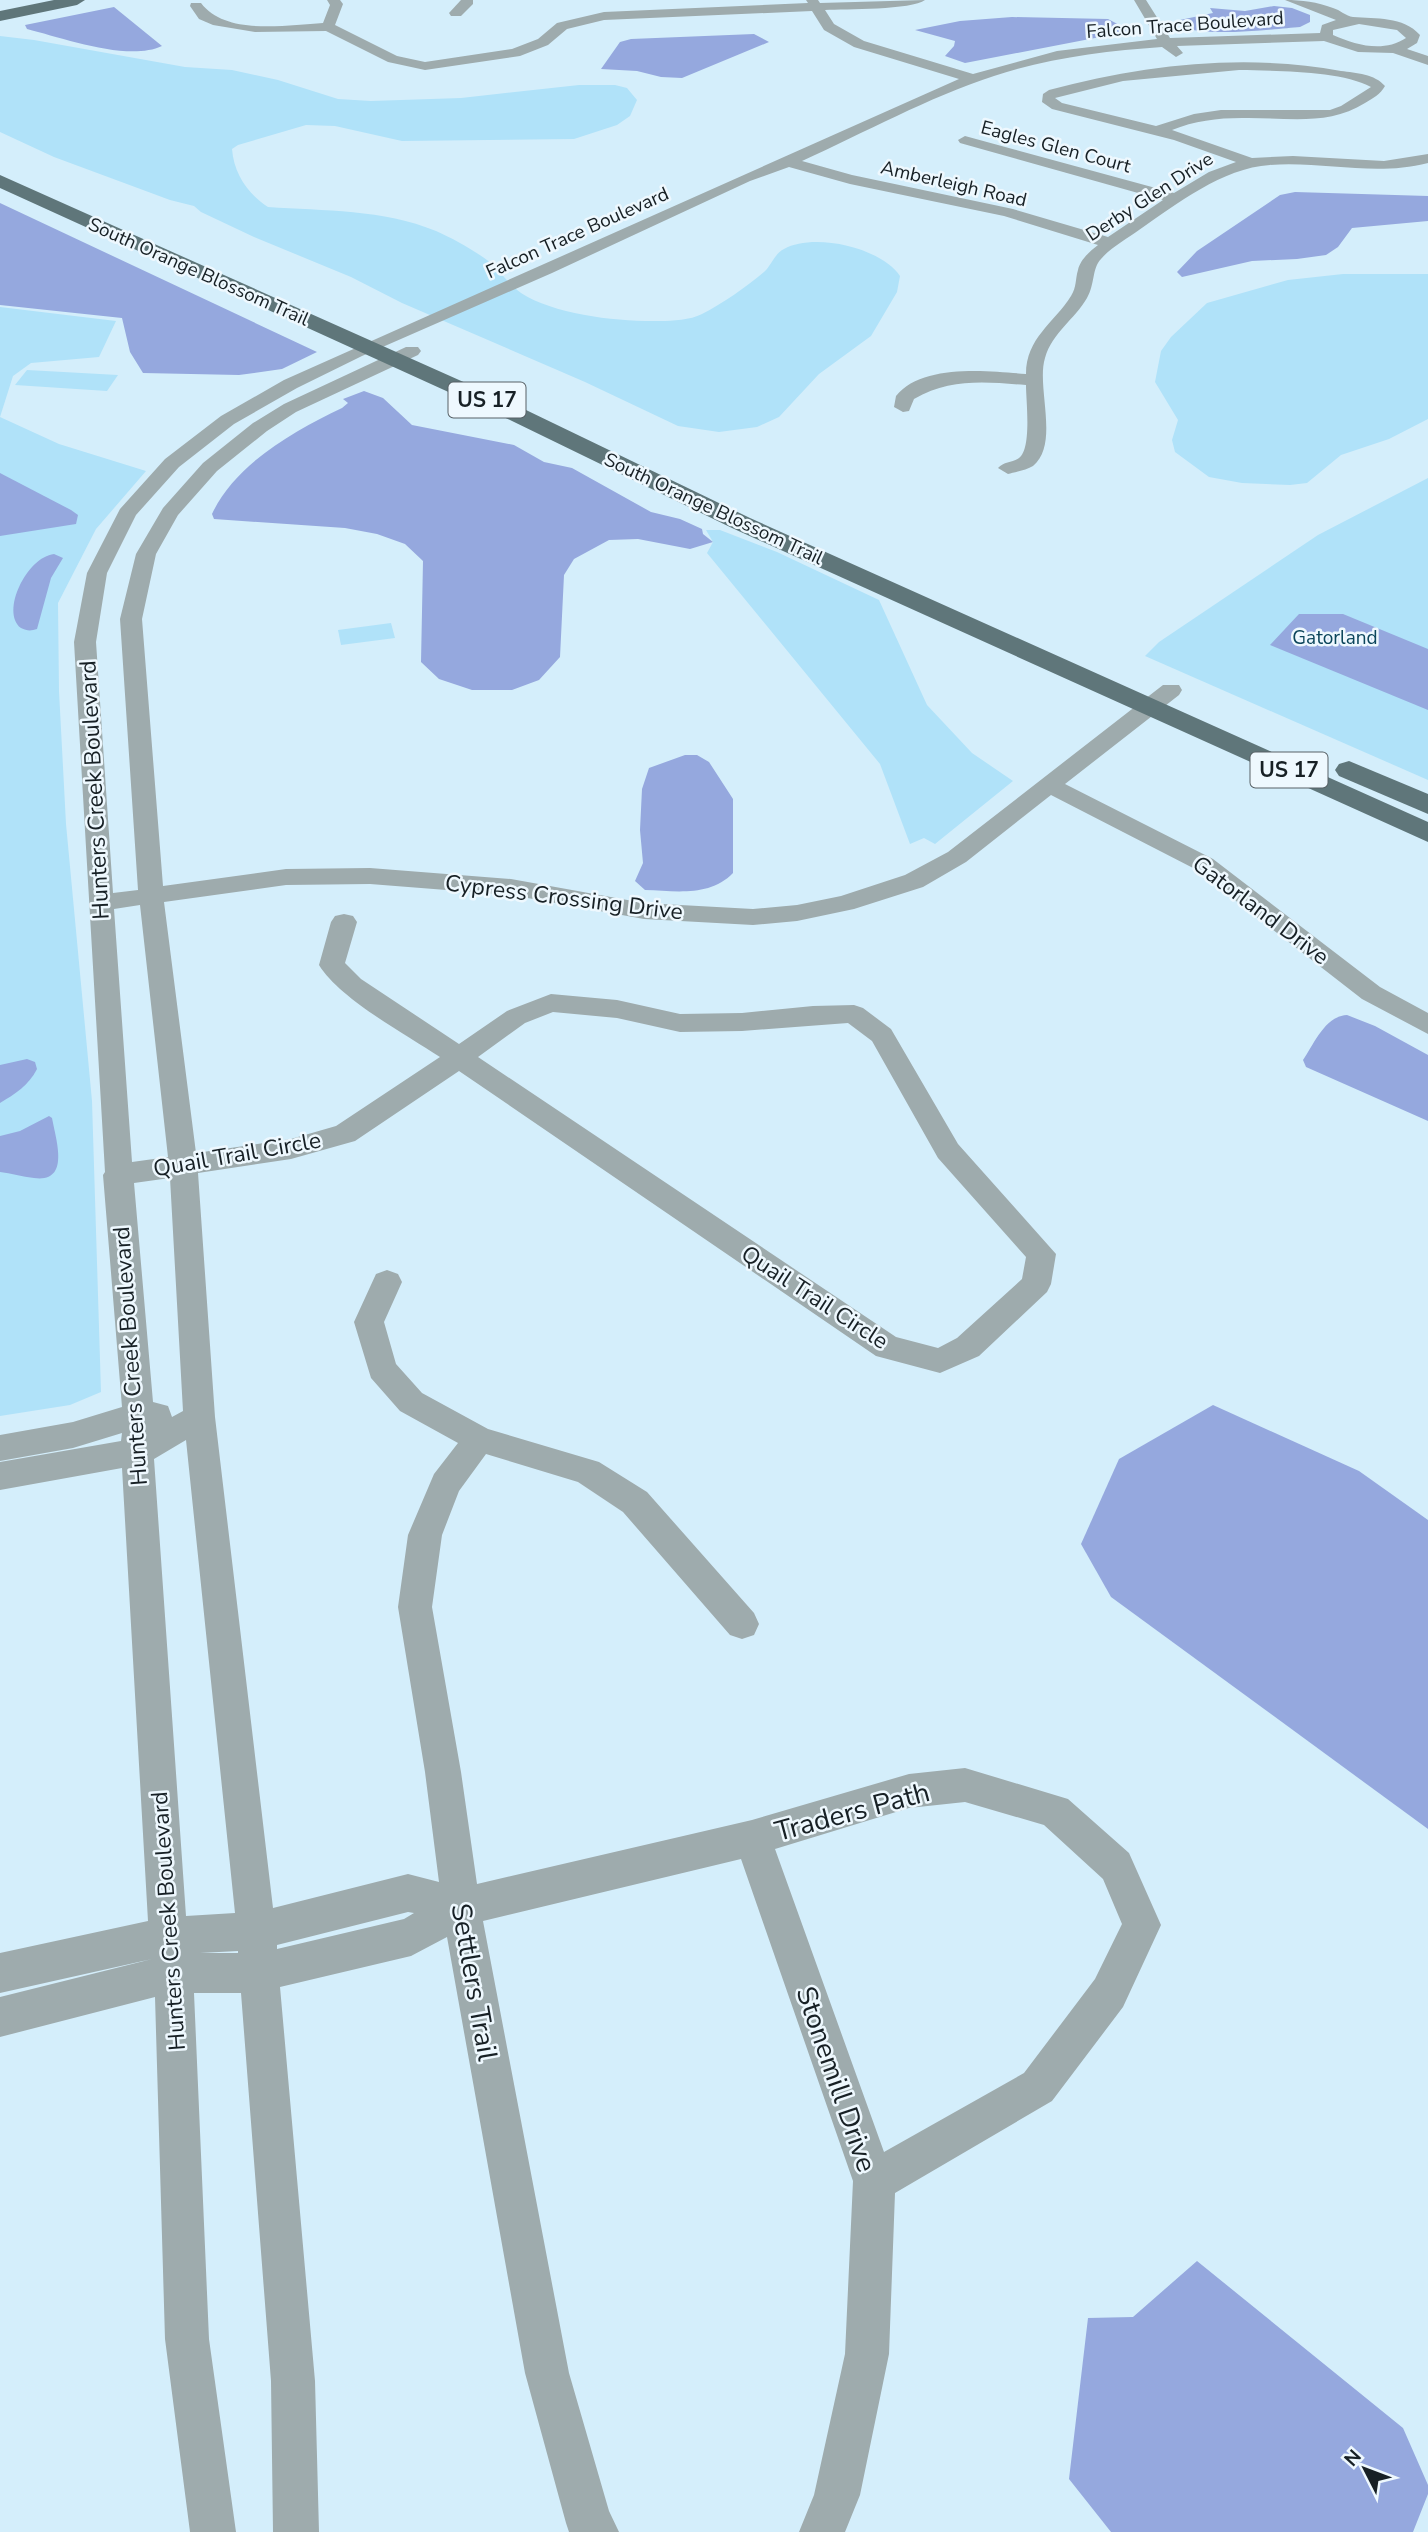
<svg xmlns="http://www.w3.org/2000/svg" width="1428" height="2532" font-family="'Nunito Sans',sans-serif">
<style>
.green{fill:#b0e2f9}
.water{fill:#95a8de}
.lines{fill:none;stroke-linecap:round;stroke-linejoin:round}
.minor{fill:#9eabad;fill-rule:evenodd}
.major{fill:#5f767a;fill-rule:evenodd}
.labels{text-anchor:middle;stroke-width:5;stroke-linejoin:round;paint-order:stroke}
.far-street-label{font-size:19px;fill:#172025;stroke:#eef8fe}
.far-park-label{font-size:19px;fill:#0b455b;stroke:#eef8fe}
.shield{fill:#eef8fe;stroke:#586166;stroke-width:2}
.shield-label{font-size:21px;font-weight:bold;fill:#172025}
.street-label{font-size:23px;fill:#172025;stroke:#eef8fe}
.near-street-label{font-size:28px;fill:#172025;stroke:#eef8fe}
</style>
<rect width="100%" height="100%" fill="#d4eefb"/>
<g class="green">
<path d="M 0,36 L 34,40 L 185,67 L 232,70 L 278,80 L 338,99 L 371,101 L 461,98 L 579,85 L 615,85 L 627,88 L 637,100 L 630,116 L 617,125 L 574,139 L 402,141 L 335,126 L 306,125 L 238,145 L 232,149 C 234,174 248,194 268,207 C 324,211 383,209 436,231 C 452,238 472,249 487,260 C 499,269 508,284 521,293 C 555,315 620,322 660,321 C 673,321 690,320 702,314 C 722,304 746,287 764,272 C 771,266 775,253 784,249 C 814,232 882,248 900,276 L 897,292 L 871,336 L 819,374 L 779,417 L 757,427 L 719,432 L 678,426 L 585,382 L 402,303 L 351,277 L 254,237 L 201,212 L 194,206 L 170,200 L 54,157 L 0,132 Z"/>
<path d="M 1343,274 L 1428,274 L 1428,419 L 1389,439 L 1341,455 L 1307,483 L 1290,485 L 1242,483 L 1209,477 L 1175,452 L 1172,440 L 1178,420 L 1155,382 L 1161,351 L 1171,337 L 1207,303 L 1288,280 Z"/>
<path d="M 0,307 L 116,321 L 99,357 L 31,363 L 13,376 L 0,417 L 59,444 L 146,471 L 96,529 L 58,603 L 59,691 L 66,824 L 92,1101 L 101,1392 L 70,1405 L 0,1416 Z"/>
<path d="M 27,370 L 118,375 L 107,391 L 15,385 Z"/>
<path d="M 1428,478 L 1428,780 L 1145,656 L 1159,642 L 1318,535 Z"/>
<path d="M 706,530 L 720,530 L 777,552 L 879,600 L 927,705 L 972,753 L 1013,781 L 935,844 L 924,838 L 910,844 L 880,764 L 707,553 L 713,542 Z"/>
<path d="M 391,623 L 395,638 L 341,645 L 338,630 Z"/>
</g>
<g class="water">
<path d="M 1274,6 L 1292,8 L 1310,15 L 1310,22 L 1300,27 C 1274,29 1202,38 1181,26 L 1180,20 L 1213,13 L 1210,8 L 1245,11 Z"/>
<path d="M 114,7 L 162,46 C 128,62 63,38 27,29 L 25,25 Z"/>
<path d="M 1012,17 L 1108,19 L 1127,29 L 1126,32 L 965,63 L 945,56 L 954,46 L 955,41 L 915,30 L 960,21 Z"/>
<path d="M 754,34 L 769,42 L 682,78 L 661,77 L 637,71 L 601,69 L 620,42 L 631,39 Z"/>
<path d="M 1295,192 L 1428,196 L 1428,221 L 1352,228 L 1338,247 L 1326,255 L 1297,259 L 1252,261 L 1182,277 L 1177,272 L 1197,251 L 1280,195 Z"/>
<path d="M 0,203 L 317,352 L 282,369 L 239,375 L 143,373 L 130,352 L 122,318 L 0,305 Z"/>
<path d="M 364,391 L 383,398 L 412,425 L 514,445 L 544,462 L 572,468 L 651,512 L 680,519 L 702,529 L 703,534 L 713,542 L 690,549 L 638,539 L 609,540 L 574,559 L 564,575 L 560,657 L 539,680 L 512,690 L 472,690 L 439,679 L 421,662 L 423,561 L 405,544 L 377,534 L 345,528 L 214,519 L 212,514 C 235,464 294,431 342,408 L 348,403 L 343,399 Z"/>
<path d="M 0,473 L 71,510 L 78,515 L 76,524 L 0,536 Z"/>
<path d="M 54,554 L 63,558 L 51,578 L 37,629 C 31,631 27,631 21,628 C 0,612 27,557 54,554 Z"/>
<path d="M 1299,614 L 1343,614 L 1428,649 L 1428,710 L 1270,645 Z"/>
<path d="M 685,755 L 697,755 L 709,762 L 733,799 L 733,873 C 710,897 676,891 645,890 L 635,881 L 643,863 L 640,830 L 642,789 L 649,768 Z"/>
<path d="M 1347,1015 L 1375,1026 L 1428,1055 L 1428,1121 L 1306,1067 L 1303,1060 C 1314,1044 1325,1016 1347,1015 Z"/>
<path d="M 27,1059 L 35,1062 L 37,1069 C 29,1085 15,1094 0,1103 L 0,1065 Z"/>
<path d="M 49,1116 L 52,1118 C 56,1140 71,1183 34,1178 C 22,1177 11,1173 0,1172 L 0,1136 L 20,1131 Z"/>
<path d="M 1213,1405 L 1359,1471 L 1428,1520 L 1428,1829 L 1111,1597 L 1081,1544 L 1119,1459 Z"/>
<path d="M 1197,2261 L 1403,2428 L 1428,2485 L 1428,2494 L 1413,2532 L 1111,2532 L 1069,2479 L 1088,2318 L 1133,2317 Z"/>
</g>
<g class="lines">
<g class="minor">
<path d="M 327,0 L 340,0 L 343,4 L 335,25 L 397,56 L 425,62 L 512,49 L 538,39 L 557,23 L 604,12 L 808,3 L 806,0 L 818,0 L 820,3 L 925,0 C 912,10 845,9 825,10 L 834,24 L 864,41 L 973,74 L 1057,51 L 1157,39 L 1134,0 L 1146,0 L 1170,38 L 1320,33 L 1322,25 L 1336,20 L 1285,0 C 1302,0 1317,2 1333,8 C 1340,10 1346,16 1353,17 C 1376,19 1403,16 1420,35 L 1417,43 L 1407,49 L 1428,56 L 1428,65 L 1393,53 L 1358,52 L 1324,41 L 1177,46 L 1183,53 L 1176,57 L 1162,47 C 1105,51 1048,58 994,76 C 927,98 866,132 802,161 L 852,175 L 1013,209 L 1108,237 L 1163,200 L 960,143 L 958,140 L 965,136 L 1174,193 L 1209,172 L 1236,162 L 1174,140 L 1052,109 L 1042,102 L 1043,94 L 1049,90 C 1144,65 1243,53 1341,71 C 1356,73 1375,74 1385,86 C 1380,95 1373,98 1365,103 C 1327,127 1284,117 1242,118 C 1217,118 1194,121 1172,130 L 1252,158 L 1293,156 L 1384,161 L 1428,154 L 1428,163 C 1374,177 1324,161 1270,165 C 1222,168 1177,204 1139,230 C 1127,239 1111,247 1101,259 C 1092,268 1095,284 1087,298 C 1075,319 1052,333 1045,358 C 1036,387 1060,444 1033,466 C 1027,470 1015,472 1008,474 L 998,468 C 1004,461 1012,463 1019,458 C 1032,449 1026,401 1026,385 C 985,382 951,378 914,399 L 909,411 L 903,412 L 894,407 L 896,396 C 922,363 990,371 1026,374 C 1026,338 1054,323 1071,296 C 1077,286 1075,280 1078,270 C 1080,260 1090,251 1098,245 L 1004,216 L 850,184 L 789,167 L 750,181 L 552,273 L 362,356 L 297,388 L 234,424 L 179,467 L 136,515 L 107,573 L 96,642 L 113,893 L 138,890 L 120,619 L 136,554 L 163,508 L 203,463 L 253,423 L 284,404 L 406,347 L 418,347 L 421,351 L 418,355 L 296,412 L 267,431 L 217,471 L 178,515 L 156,554 L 142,619 L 163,886 L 286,869 L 370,868 L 511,879 L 644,903 L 753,909 L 797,905 L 841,896 L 905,875 L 948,852 L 1163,685 L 1179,685 L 1182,690 L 1179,695 L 1065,784 L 1213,859 L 1380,987 L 1428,1013 L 1428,1034 L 1362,999 L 1195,869 L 1051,795 L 966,862 L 923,887 L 854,909 L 797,921 L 753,925 L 644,919 L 511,895 L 370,884 L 286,885 L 164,902 L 196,1153 L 291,1139 L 336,1126 L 440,1057 C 405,1034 340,999 319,965 L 331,922 L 335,916 L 344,914 L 353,916 L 357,922 L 345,963 L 361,979 L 459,1044 L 507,1011 L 551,994 L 617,1000 L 680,1014 L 742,1013 L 813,1006 L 854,1005 L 863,1008 L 891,1029 L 958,1144 L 1056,1254 L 1051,1284 L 1047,1292 L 979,1356 L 940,1373 L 876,1356 L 459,1071 L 355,1141 L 291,1159 L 198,1173 L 215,1417 L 273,1908 L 408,1874 L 439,1882 L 425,1772 L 398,1607 L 408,1535 L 434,1474 L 458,1443 L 400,1411 L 371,1378 L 354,1322 L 376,1274 L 387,1270 L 398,1274 L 402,1282 L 384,1322 L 396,1364 L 422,1393 L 488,1429 L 599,1462 L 647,1492 L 754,1613 L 759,1624 L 754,1635 L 742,1639 L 730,1635 L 623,1512 L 578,1482 L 486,1454 L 459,1491 L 442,1535 L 432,1607 L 461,1772 L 477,1884 L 752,1820 L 909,1774 L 965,1768 L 1068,1799 L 1129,1853 L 1161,1925 L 1123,2007 L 1052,2101 L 895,2193 L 889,2354 L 860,2495 L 845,2532 L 799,2532 L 814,2495 L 845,2354 L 853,2181 L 741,1859 L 483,1921 L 569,2373 L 609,2511 L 619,2532 L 569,2532 L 566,2523 L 525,2373 L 447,1937 L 411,1956 L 280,1987 L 315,2381 L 319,2532 L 273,2532 L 271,2381 L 241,1993 L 194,1993 L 209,2339 L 236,2532 L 190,2532 L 165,2339 L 155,1997 L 0,2037 L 0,1997 L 152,1959 L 0,1993 L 0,1953 L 148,1921 L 122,1468 L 0,1490 L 0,1462 L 121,1441 L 122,1433 L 73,1448 L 0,1461 L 0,1435 L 73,1422 L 122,1407 L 103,1175 L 105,1172 L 74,642 L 87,573 L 120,509 L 165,459 L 221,416 L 284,380 L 959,79 L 854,47 L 824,30 L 812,11 L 604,20 L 567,29 L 548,45 L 520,56 L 425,70 L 388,62 L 326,31 L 255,32 L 213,25 L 199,19 L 190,6 L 191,3 L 201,3 C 226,36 286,25 323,23 L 330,5 ZM 1359,24 L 1397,30 L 1406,38 C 1383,53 1356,45 1333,35 L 1333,30 ZM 1239,70 C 1274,71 1340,70 1371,87 L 1341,106 L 1330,110 L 1221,110 L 1194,114 L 1156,126 L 1062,103 L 1055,98 L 1123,81 ZM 140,905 L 168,1157 L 132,1162 L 114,909 ZM 553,1012 L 617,1018 L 680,1032 L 742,1031 L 848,1023 L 872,1041 L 938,1158 L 1026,1257 L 1022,1279 L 957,1338 L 938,1348 L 896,1337 L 478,1057 L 525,1023 ZM 170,1178 L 183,1411 L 172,1417 L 168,1406 L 153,1402 L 134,1183 ZM 186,1440 L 235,1913 L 186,1916 L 154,1459 ZM 965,1802 L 1044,1825 L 1103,1879 L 1122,1924 L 1095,1979 L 1024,2073 L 884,2152 L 775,1849 L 909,1808 ZM 408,1912 L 414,1913 L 404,1919 L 277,1949 L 277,1945 ZM 238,1951 L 238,1953 L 200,1953 Z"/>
<path d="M 461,0 L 473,0 L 473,4 L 461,16 L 451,16 L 449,13 Z"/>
</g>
<g class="major">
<path d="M 54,0 L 85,0 L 77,5 L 0,21 L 0,11 Z"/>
<path d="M 0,175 L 526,410 L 750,518 L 1428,822 L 1428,842 L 732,528 L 510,420 L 0,188 Z"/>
<path d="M 1349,761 L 1428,794 L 1428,814 L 1339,776 L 1335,770 L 1339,764 Z"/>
</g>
</g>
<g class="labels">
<g class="far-street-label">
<text transform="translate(1185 24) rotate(-4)" y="7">Falcon Trace Boulevard</text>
<text transform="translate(1056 146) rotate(15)" y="7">Eagles Glen Court</text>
<text transform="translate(954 183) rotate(13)" y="7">Amberleigh Road</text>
<text transform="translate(1149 196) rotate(-33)" y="7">Derby Glen Drive</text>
<text transform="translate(577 232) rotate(-24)" y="7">Falcon Trace Boulevard</text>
<text transform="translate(199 271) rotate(24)" y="7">South Orange Blossom Trail</text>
<text transform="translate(714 508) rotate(25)" y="7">South Orange Blossom Trail</text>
</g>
<g class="far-park-label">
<text x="1335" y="644">Gatorland</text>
</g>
<g class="shield">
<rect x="448.5" y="382.5" width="77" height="35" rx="5"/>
<rect x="1250.5" y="752.5" width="77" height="35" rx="5"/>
</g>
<g class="shield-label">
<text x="487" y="407">US 17</text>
<text x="1289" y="777">US 17</text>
</g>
<g class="street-label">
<text transform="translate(94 790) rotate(-93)" y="8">Hunters Creek Boulevard</text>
<text transform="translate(564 897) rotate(7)" y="8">Cypress Crossing Drive</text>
<text transform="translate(1261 910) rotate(37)" y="8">Gatorland Drive</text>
<text transform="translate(237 1154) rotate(-10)" y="8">Quail Trail Circle</text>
<text transform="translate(815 1297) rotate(33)" y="8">Quail Trail Circle</text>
<text transform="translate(130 1356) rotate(-94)" y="8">Hunters Creek Boulevard</text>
<text transform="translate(168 1921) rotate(-94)" y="8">Hunters Creek Boulevard</text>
</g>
<g class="near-street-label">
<text transform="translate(852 1811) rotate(-15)" y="10">Traders Path</text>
<text transform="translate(475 1982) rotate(80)" y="10">Settlers Trail</text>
<text transform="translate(837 2079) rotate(71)" y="10">Stonemill Drive</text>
</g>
</g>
<g transform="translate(1365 2469) rotate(312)" stroke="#eef8fe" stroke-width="5" paint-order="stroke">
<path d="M0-5L12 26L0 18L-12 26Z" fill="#172025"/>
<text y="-10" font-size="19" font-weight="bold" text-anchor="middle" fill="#172025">N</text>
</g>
</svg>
